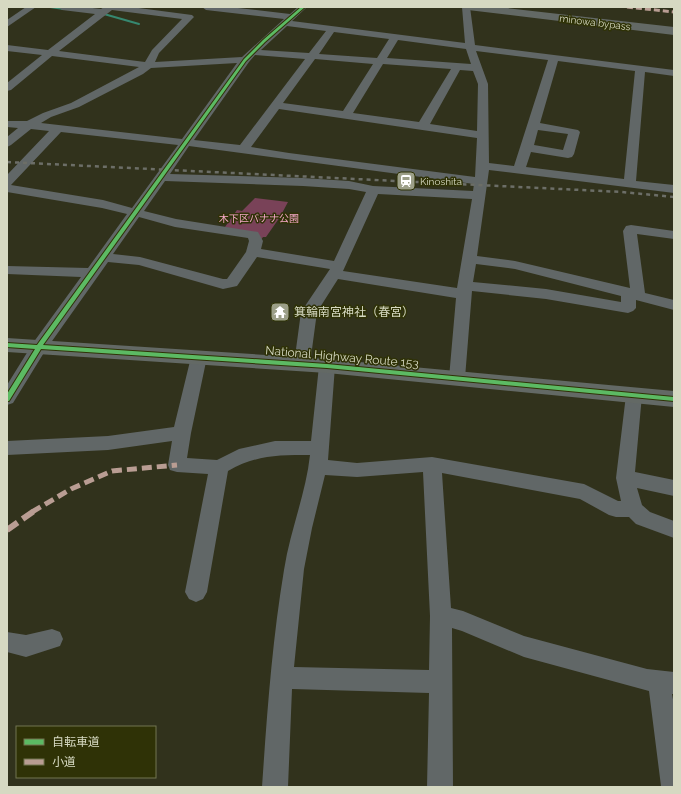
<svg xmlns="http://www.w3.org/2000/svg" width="681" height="794" font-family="Raleway,'Noto Sans JP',sans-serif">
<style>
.green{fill:#794258}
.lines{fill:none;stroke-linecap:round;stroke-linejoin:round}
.stream{stroke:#368870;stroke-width:2}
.minor{fill:#616767;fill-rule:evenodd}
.highway{fill:#636965;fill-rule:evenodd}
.rail{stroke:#6c6e67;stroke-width:2.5;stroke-dasharray:4 4;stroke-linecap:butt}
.quiet-far2{stroke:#b99d93;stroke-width:3;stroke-dasharray:6 3;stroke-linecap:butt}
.quiet-far1{stroke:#b99d93;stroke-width:5;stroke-dasharray:10 5;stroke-linecap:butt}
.quiet{stroke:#b99d93;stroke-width:6;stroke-dasharray:13 6;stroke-linecap:butt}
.cycleway-casing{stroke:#2f3206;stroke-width:2}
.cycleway{fill:#5cba63;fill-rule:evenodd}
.labels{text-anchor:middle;stroke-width:3;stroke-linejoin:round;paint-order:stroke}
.far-street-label{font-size:10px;fill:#d6d9c2;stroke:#2f3206}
.far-poi-label{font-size:10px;fill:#d6d9c2;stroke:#2f3206;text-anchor:start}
.far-park-label{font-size:10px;fill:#f6a9c9;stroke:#2f3206}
.poi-label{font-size:12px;fill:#d6d9c2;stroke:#2f3206;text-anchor:start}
.street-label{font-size:12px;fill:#d6d9c2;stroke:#2f3206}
</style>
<rect width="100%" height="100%" fill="#31321c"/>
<path class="green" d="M 255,198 L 288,202 L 280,217 L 266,237 L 263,237 L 256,246 L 258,239 L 225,227 L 237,210 L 242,211 Z"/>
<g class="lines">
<g class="stream">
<path d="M 50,7 L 64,9"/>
<path d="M 104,14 L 139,24"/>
</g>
<g class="minor">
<path d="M 26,7 L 36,7 L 7,27 L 7,20 Z"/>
<path d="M 58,7 L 84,7 L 101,9 L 104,7 L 131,7 L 192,15 L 194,17 L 192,19 L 159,53 L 155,62 L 242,57 L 284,19 L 206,10 L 202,7 L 229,7 L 290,14 L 298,7 L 307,7 L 292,21 L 465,43 L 462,7 L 470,7 L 475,45 L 674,70 L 674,76 L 645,72 L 636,181 L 674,185 L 674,193 L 489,170 L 477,256 L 515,261 L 630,288 L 623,231 L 626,226 L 631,225 L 674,231 L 674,239 L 637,234 L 645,293 L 674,300 L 674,310 L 636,300 L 636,308 L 633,311 L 628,313 L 546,299 L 472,291 L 465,378 L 463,382 L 457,384 L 451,382 L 449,378 L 456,298 L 338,279 L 317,312 L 310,364 L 308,368 L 302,370 L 296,368 L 294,364 L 301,312 L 330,269 L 257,257 L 237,286 L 223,289 L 139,265 L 108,262 L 45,351 L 13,403 L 7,405 L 7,385 L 33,343 L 81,277 L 7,274 L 7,266 L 88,268 L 127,214 L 102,208 L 7,192 L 7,175 L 49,131 L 31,129 L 11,145 L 7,147 L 7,137 L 18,128 L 7,127 L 7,121 L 27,121 L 43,113 L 71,103 L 139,67 L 52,56 L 11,90 L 7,91 L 7,83 L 42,55 L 7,51 L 7,45 L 48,50 L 95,14 L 62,10 ZM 112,10 L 182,19 L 152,50 L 145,62 L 59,51 ZM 287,26 L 326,31 L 309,53 L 261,50 ZM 334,32 L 389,39 L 377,58 L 319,54 ZM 398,40 L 466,49 L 471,64 L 387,58 ZM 476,51 L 548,60 L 514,166 L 489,163 L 488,84 ZM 255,55 L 305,59 L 240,145 L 194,140 L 249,62 ZM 315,59 L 373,64 L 343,111 L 283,103 ZM 558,61 L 635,71 L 624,179 L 526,167 L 531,152 L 568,158 L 572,157 L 574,154 L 580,132 L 578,130 L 540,123 ZM 237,63 L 182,139 L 41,123 L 51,117 L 79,107 L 143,74 L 151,68 ZM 383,64 L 451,69 L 419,122 L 353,113 ZM 460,70 L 473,71 L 478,84 L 477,131 L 430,124 ZM 279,109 L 477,138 L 475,177 L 289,153 L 251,147 ZM 538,130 L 568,134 L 563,150 L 534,145 ZM 61,132 L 178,145 L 132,208 L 103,200 L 11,185 ZM 189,146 L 474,184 L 473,191 L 373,186 L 349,181 L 303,178 L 170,174 ZM 165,181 L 303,186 L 349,189 L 366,192 L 334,261 L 261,249 L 263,241 L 258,232 L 176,219 L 144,211 ZM 378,194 L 472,199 L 457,288 L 343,271 ZM 139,217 L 175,227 L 248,238 L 249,241 L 246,252 L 227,279 L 223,279 L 140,257 L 113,254 ZM 476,264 L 515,269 L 621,296 L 621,302 L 546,289 L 473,282 Z"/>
<path d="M 199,351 L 205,353 L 207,357 L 191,433 L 187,458 L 217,460 L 239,449 L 275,441 L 311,441 L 319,366 L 321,362 L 327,360 L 333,362 L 335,366 L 328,460 L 357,463 L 432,457 L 584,484 L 618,501 L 621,501 L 616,478 L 626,395 L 628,391 L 634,389 L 640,391 L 642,395 L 635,472 L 674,480 L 674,496 L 637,488 L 642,505 L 650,512 L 674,521 L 674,538 L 636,524 L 629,517 L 616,517 L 609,515 L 580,499 L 442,473 L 451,608 L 463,611 L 524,636 L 647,669 L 674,672 L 674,694 L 672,694 L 674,705 L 674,787 L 661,786 L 649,691 L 524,657 L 462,631 L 452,628 L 453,787 L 427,787 L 429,693 L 292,689 L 288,787 L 262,787 C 267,714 272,642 284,570 C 290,531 306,493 310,455 C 278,455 256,455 228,471 L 207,592 L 203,599 L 196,602 L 189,599 L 185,592 L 208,474 L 177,472 L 170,470 L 168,465 L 172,441 L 108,450 L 7,455 L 7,441 L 108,436 L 174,427 L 191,357 L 193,353 ZM 423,472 L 430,616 L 429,670 L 294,667 L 304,569 L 312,528 L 325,475 L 357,477 Z"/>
<path d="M 52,629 L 60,632 L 63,639 L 60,646 L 26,657 L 7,652 L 7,632 L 26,635 Z"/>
</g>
<g class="highway">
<path d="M 462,7 L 498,7 L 674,27 L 674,35 L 468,10 L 464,9 Z"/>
<path d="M 7,338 L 327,359 L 674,391 L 674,407 L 327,373 L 7,352 Z"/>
</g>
<path class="rail" d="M 7,162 L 622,192 L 674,197"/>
<path class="quiet-far2" d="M 627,7 L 674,12"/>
<path class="quiet-far1" d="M 32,512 L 71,489 L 112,471 L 177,465"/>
<path class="quiet" d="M 7,530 L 34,511"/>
<g class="cycleway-casing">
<path id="cycleway" d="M 301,7 L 305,7 L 265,42 L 246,61 L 43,345 L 327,364 L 674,397 L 674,401 L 327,368 L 41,349 L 9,401 L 7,401 L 7,394 L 35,349 L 7,347 L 7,343 L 37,345 L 244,59 L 263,40 Z"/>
</g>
<use href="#cycleway" class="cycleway"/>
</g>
<defs>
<g id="station-square" transform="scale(1)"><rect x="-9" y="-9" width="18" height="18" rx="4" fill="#9c9f88" stroke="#2f3206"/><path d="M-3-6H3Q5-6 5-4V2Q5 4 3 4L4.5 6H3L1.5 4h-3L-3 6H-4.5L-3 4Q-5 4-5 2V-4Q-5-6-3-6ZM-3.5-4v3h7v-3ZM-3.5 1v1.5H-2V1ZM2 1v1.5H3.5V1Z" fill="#fff"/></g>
<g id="temple-square" transform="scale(1)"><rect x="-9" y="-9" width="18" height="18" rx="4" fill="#9c9f88" stroke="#2f3206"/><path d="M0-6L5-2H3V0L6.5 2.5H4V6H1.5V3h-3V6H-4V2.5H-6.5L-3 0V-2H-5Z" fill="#fff"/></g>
</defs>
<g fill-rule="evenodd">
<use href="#station-square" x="406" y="181"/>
<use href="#temple-square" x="280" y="312"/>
</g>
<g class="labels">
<g class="far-street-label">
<text transform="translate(595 22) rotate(7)" y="4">minowa bypass</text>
</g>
<g class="far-poi-label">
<text x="420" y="185">Kinoshita</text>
</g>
<g class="far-park-label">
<text x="259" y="222">木下区バナナ公園</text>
</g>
<g class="poi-label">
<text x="294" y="316">箕輪南宮神社（春宮）</text>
</g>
<g class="street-label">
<text transform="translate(342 357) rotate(5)" y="4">National Highway Route 153</text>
</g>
</g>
<rect width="681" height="794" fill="none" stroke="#d6d9c2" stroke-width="16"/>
<rect x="16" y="726" width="140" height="52" fill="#2f3206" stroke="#727551"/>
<rect x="24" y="739" width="20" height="6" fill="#5cba63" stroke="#727551"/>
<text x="52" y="746" font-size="12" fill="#d6d9c2">自転車道</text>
<rect x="24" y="759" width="20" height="6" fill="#b99d93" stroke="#727551"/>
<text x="52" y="766" font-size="12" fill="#d6d9c2">小道</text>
</svg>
